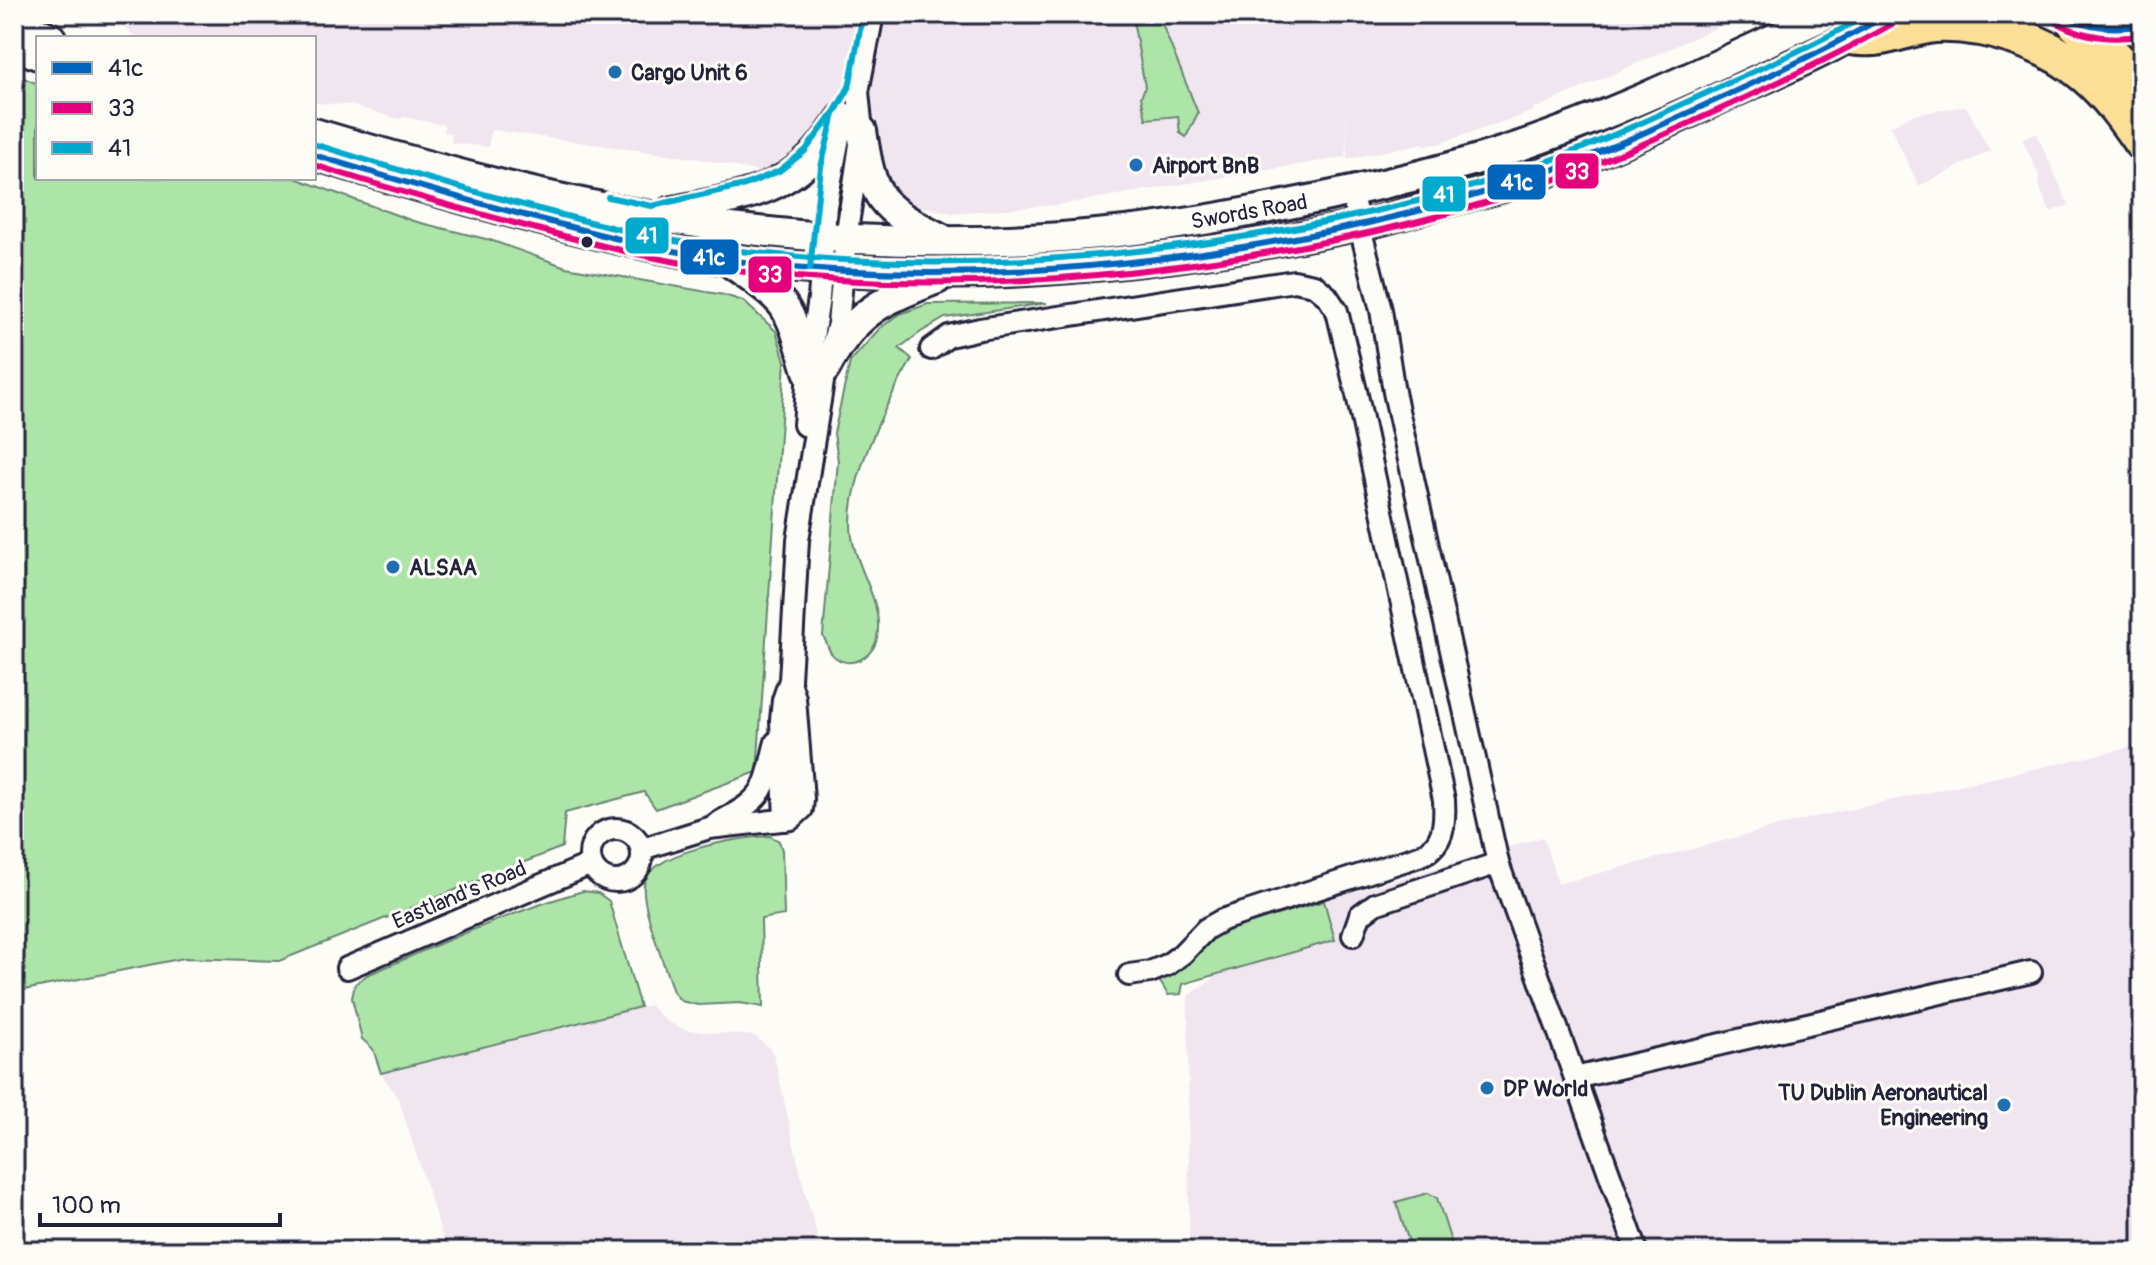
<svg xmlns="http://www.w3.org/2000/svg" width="2156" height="1265" font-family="Pangolin,sans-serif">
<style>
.built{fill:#f0e6f0}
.green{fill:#ade5a9;stroke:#688472;stroke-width:2}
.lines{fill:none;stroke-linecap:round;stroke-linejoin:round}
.minor-casing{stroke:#22223b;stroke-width:26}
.secondary-casing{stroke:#22223b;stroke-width:34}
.motorway-casing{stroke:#22223b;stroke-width:42}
.minor{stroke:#fdfcf7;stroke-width:20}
.secondary{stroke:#fdfcf7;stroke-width:28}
.motorway{stroke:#fbdf96;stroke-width:36}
.bus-1-casing{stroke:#fdfcf7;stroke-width:12}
.bus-2-casing{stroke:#fdfcf7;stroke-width:12}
.bus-3-casing{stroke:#fdfcf7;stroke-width:12}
.bus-1{stroke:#0065bd;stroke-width:6}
.bus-2{stroke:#e5007d;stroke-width:6}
.bus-3{stroke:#00a9ce;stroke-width:6}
.poi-dot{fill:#1f6fb2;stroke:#fdfcf7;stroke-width:3}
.bus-dot{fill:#22223b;stroke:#fdfcf7;stroke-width:3}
.labels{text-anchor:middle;stroke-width:6;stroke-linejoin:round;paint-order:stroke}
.poi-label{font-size:22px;font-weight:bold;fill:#22223b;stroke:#fdfcf7;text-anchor:start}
.street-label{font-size:22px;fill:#22223b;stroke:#fdfcf7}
.line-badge{stroke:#fdfcf7;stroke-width:3}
.badge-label{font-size:22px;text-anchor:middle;font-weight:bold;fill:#fff}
</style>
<rect width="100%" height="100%" fill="#fdfcf7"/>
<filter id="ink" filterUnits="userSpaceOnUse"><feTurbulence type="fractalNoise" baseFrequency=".0125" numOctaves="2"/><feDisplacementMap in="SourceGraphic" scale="16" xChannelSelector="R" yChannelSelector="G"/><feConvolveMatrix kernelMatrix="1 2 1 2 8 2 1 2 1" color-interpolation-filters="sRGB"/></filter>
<g filter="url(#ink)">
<g class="built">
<path d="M 96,14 L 1747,14 L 1537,108 L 1535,106 L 1532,112 L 1437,144 L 1425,146 L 1424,143 L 1347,159 L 1346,109 L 1346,157 L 1057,205 L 952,213 L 700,159 L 491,130 L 488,147 L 451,143 L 452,134 L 444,132 L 444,125 L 404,117 L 399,119 L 350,105 L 314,103 L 314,38 L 136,38 L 119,21 Z"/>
<path d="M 1966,106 L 1990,151 L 1919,186 L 1890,126 L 1912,115 Z"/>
<path d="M 2036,133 L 2069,205 L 2050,212 L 2039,186 L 2039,175 L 2022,139 Z"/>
<path d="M 2142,745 L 2142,1251 L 1189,1251 L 1188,996 L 1213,979 L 1221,961 L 1225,929 L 1543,837 L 1558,884 L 1807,819 Z"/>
<path d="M 650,1005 L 666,1021 L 685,1030 L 755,1036 L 769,1048 L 774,1055 L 804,1189 L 822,1251 L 447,1251 L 399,1100 L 381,1073 Z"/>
</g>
<g class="green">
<path d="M 1132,14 L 1158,14 L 1198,113 L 1186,137 L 1180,133 L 1178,116 L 1146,119 L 1141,97 L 1145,87 Z"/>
<path d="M 14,74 L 38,84 L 38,178 L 295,178 L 413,221 L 490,240 L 566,267 L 724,295 L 743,301 L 776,331 L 785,361 L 757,772 L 656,809 L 644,792 L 565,813 L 562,847 L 279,961 L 184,958 L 14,992 Z"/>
<path d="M 1047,303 L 945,318 L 921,332 L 899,348 L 912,359 C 886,403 844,486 852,537 C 857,571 884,603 877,638 C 873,659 846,672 831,653 C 828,648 826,641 823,636 L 838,461 L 834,433 L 850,362 L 880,328 L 900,314 L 928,304 Z"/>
<path d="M 770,836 L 779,841 L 782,850 L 784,915 L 761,919 L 763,1007 L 740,1003 L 698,1005 L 681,1001 L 673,992 C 666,968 641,907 644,885 C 648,851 743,837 770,836 Z"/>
<path d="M 583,891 L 598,893 L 609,901 L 640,1007 L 381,1073 L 373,1049 L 362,1039 L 352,998 L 355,984 L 367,975 C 438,945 509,912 583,891 Z"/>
<path d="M 1324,901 L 1335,940 L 1183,984 L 1181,994 L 1168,995 L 1156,975 L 1214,933 Z"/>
<path d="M 1428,1193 L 1437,1198 L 1454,1251 L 1412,1251 L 1396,1202 Z"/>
</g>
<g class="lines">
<g class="minor-casing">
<g id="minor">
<path d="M 1351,192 L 1381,310 L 1394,392 L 1498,863 L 1637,1251"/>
<path d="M 931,349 L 949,336 L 980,329 L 1294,281 L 1314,285 L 1327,296 L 1337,311 L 1357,395 L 1444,800 C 1445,817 1445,837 1431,849 C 1427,853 1419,856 1413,858 L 1222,920 L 1206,929 L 1182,954 L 1167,965 L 1150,972 L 1129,975"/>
<path d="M 804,425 L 808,371 L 819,298 L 826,206 L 841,127"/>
<path d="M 785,820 L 781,720 L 783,700 L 790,680 L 798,540 L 825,369 L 838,324 L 846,238 L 862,131 L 858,92 L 873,14"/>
<path d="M 716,824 C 733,814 756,804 764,785 C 770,772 772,755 776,742"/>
<circle cx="616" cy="855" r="26"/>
<path d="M 642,849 L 709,828 L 791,819 L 802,809 L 803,799 L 795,698 L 791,686"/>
<path d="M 1353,935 L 1360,915 L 1375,904 L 1498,863"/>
<path d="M 347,968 L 591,864"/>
<path d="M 1575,1078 L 2031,972"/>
</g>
</g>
<g class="secondary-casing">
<g id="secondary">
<path d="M 14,21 L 51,38"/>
<path d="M 2073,21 L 2104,28 L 2142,25"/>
<path d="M 14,45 L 38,55"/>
<path d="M 862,131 C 872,198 879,208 941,238"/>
<path d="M 314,133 C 442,171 571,206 703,224 C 843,244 986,247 1126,231 C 1181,225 1235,215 1289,204 C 1366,189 1442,172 1517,147 C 1624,111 1725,61 1827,14"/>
<path d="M 314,155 C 382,176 451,196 519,214 C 588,232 657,250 728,260 C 936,290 1151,269 1356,226 C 1388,220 1420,209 1451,201 C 1472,195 1494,190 1515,183 C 1583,161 1648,132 1712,102 C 1752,83 1793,67 1831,47 C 1851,36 1870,25 1889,14"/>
<path d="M 669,212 C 719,201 775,196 812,157 C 824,145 833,130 843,117"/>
<path d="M 727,260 C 745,274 769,287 783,305 C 796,324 801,350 808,371"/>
<path d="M 825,369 C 855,311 880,302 937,279"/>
</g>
</g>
<g class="motorway-casing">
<g id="motorway">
<path d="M 2076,23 L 2116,59 L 2142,89"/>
<path d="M 1849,36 C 1857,37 1866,38 1874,37 C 1894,35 1913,26 1934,24 C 1985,21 2048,42 2087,76 C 2109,95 2126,119 2142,142"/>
</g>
</g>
<use href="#minor" class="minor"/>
<use href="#secondary" class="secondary"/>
<use href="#motorway" class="motorway"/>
<g class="bus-1-casing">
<g id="bus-1">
<path d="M 2062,14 C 2088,28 2113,30 2142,25"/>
<path d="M 314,155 C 393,179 472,202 551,222 C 609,237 668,252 728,260 C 900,283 1073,274 1243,247 C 1343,231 1443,208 1538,175 C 1603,153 1665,123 1727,95 C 1783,70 1836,44 1889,14"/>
</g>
</g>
<g class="bus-2-casing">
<g id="bus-2">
<path d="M 2057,23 C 2084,37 2112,41 2142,35"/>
<path d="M 314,165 C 393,190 472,212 552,233 C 610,248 669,263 729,270 C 902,292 1075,284 1246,256 C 1346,240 1447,218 1542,184 C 1607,162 1669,132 1732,104 C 1787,78 1841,53 1894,23"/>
</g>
</g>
<g class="bus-3-casing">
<g id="bus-3">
<path d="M 317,145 C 397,170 477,193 558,214 C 615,229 673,243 732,250 C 905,272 1076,264 1248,236 C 1346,220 1444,198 1538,165 C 1602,142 1663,113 1724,85 C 1773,63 1822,41 1869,14"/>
<path d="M 608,197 L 652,206 L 745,185 L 779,171 L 805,151 L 835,111 L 849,87"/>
<path d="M 810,269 L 821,167 L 834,114 L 849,88 L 863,14"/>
</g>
</g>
<use href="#bus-1" class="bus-1"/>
<use href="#bus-2" class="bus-2"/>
<use href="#bus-3" class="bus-3"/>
</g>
</g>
<g class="poi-dot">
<circle cx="615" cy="72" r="8"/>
<circle cx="1136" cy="165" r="8"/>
<circle cx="393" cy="567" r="8"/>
<circle cx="1487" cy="1088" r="8"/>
<circle cx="2004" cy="1105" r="8"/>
</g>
<circle class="bus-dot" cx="587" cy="242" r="7"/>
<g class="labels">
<g class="poi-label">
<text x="631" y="80">Cargo Unit 6</text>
<text x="1152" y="173">Airport BnB</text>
<text x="409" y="575">ALSAA</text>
<text x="1503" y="1096">DP World</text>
<text x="1988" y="1100" text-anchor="end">TU Dublin Aeronautical<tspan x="1988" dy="25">Engineering</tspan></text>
</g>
<g class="street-label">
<text transform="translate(1249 211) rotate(-10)" y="8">Swords Road</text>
<text transform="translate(459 894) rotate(-23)" y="8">Eastland's Road</text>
</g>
</g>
<g class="line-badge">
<rect x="1554" y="152" width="46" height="38" rx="8" fill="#e5007d"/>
<rect x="1486" y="163" width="61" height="38" rx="8" fill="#0065bd"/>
<rect x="1421" y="175" width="46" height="38" rx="8" fill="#00a9ce"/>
<rect x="624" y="216" width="46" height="39" rx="8" fill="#00a9ce"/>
<rect x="679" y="238" width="61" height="38" rx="8" fill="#0065bd"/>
<rect x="747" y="255" width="46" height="39" rx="8" fill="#e5007d"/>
</g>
<g class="badge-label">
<text x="1577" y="179">33</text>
<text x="1517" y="190">41c</text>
<text x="1444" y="202">41</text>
<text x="647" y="243">41</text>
<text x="709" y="265">41c</text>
<text x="770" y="282">33</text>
</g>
<rect width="2156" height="1265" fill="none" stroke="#fdfcf7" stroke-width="48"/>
<rect x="24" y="24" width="2108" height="1217" fill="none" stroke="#22223b" stroke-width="3" filter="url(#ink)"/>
<rect x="36" y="36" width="280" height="144" fill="#fdfcf7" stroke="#a5a5ac" stroke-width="2"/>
<rect x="52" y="62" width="40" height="12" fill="#0065bd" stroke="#a5a5ac" stroke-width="2"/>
<text x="108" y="76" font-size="24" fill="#22223b">41c</text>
<rect x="52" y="102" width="40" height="12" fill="#e5007d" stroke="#a5a5ac" stroke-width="2"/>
<text x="108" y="116" font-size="24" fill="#22223b">33</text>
<rect x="52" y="142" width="40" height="12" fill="#00a9ce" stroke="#a5a5ac" stroke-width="2"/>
<text x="108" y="156" font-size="24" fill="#22223b">41</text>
<path d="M40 1213v12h240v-12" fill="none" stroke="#22223b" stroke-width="4"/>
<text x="52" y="1213" font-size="24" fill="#22223b" stroke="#fdfcf7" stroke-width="6" paint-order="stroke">100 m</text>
</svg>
